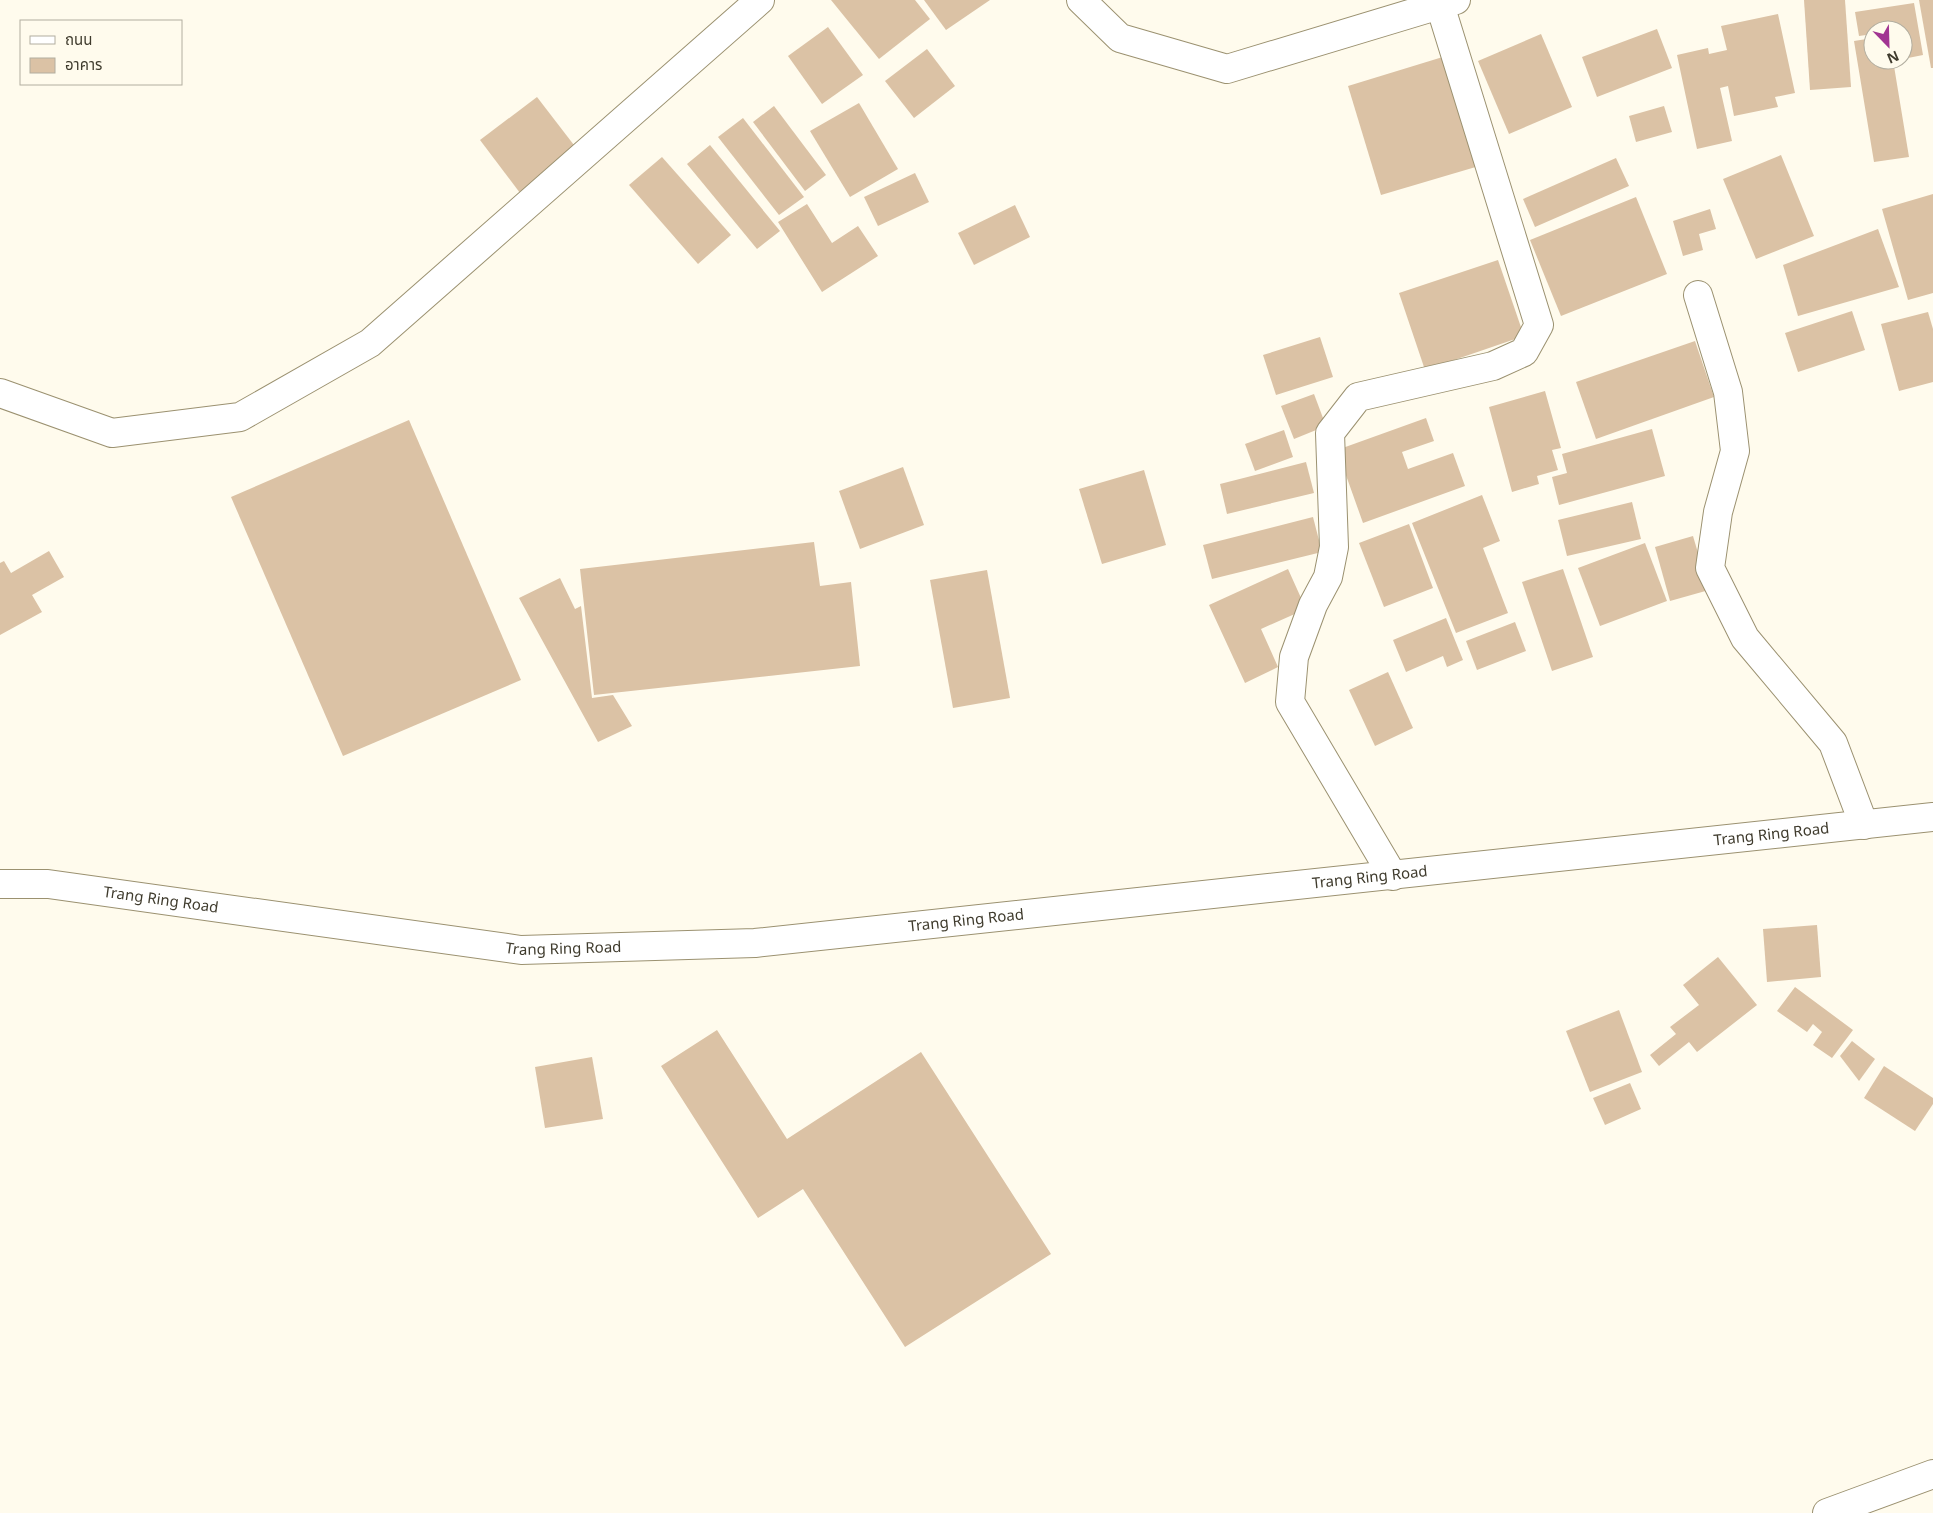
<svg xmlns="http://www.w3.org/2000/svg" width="1933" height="1513" font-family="Georgia,'Noto Sans Thai',serif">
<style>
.building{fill:#dbc2a5}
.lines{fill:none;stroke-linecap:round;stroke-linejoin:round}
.street-casing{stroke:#9b9170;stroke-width:30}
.highway-casing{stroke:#9b9170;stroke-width:30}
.street{stroke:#fff;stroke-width:28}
.highway{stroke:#fff;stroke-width:28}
.labels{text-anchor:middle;stroke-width:4;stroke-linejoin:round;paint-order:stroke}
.street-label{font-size:15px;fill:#3f3b2d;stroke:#fffbed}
</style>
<rect width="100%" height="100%" fill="#fffbed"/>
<g class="building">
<path d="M 831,0 L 915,0 L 930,19 L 879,59 Z"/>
<path d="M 924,0 L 990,0 L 946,30 Z"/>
<path d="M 1804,0 L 1845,0 L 1851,87 L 1810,90 Z"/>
<path d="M 1919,0 L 1933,0 L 1933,68 L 1931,68 Z"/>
<path d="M 1914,3 L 1923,55 L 1903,59 L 1903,30 L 1873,30 L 1873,34 L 1859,36 L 1855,12 Z"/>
<path d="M 1778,14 L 1795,93 L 1775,97 L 1778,107 L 1734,116 L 1728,86 L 1720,88 L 1732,141 L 1697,149 L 1677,55 L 1708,48 L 1709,54 L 1727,50 L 1721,26 Z"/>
<path d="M 828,27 L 863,75 L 822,104 L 788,56 Z"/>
<path d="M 1657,29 L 1672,68 L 1597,97 L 1582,57 Z"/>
<path d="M 1541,34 L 1572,107 L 1509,134 L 1478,61 Z"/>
<path d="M 1873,38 L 1873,60 L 1893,60 L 1909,157 L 1874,162 L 1854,41 Z"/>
<path d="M 927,49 L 955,86 L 914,118 L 885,81 Z"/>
<path d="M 1446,56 L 1479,166 L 1381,195 L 1348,86 Z"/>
<path d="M 537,97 L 577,149 L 520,193 L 480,140 Z"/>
<path d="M 859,103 L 898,169 L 850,197 L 810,131 Z"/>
<path d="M 774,106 L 826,175 L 805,191 L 753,122 Z"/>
<path d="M 1664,106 L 1672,132 L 1636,142 L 1629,116 Z"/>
<path d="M 743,118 L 804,197 L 779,215 L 718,137 Z"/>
<path d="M 710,145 L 780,231 L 757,249 L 687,164 Z"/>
<path d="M 1781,155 L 1814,236 L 1756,259 L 1723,179 Z"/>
<path d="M 662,157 L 731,235 L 698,264 L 629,185 Z"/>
<path d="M 1616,158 L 1629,186 L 1535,227 L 1523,199 Z"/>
<path d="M 915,173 L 929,202 L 878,226 L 864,197 Z"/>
<path d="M 1933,194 L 1933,293 L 1908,300 L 1882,209 Z"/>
<path d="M 1636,197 L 1667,274 L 1561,316 L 1530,240 Z"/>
<path d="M 807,204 L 832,243 L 858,226 L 878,256 L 822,292 L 778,222 Z"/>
<path d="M 1015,205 L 1030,237 L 974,265 L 958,233 Z"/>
<path d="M 1710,209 L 1716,229 L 1699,234 L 1703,250 L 1683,256 L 1673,221 Z"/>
<path d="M 1878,229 L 1899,287 L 1798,316 L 1783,265 Z"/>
<path d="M 1498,260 L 1524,336 L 1425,370 L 1399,293 Z"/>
<path d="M 1852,311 L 1865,350 L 1798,372 L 1785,333 Z"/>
<path d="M 1928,312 L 1933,329 L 1933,382 L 1899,391 L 1881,324 Z"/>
<path d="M 1320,337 L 1333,377 L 1276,395 L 1263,355 Z"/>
<path d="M 1695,341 L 1714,397 L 1596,439 L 1576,382 Z"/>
<path d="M 1545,391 L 1561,448 L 1552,450 L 1558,470 L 1537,476 L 1539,484 L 1512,492 L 1489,407 Z"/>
<path d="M 1314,394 L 1326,426 L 1294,439 L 1281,406 Z"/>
<path d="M 1426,418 L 1434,441 L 1402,452 L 1408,469 L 1453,453 L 1465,486 L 1363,523 L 1337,450 Z"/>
<path d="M 409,420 L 521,680 L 343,756 L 231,497 Z"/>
<path d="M 1652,429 L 1665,476 L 1559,505 L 1552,477 L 1567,473 L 1562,454 Z"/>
<path d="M 1284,430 L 1293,457 L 1255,471 L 1245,444 Z"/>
<path d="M 1306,462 L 1314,493 L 1227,514 L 1220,484 Z"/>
<path d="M 903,467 L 924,525 L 860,549 L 839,491 Z"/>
<path d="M 1144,470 L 1166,545 L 1102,564 L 1079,489 Z"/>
<path d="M 1482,495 L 1500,541 L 1483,548 L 1508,613 L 1456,633 L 1412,523 Z"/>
<path d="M 1632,502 L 1641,539 L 1567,556 L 1558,520 Z"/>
<path d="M 1313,517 L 1322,552 L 1212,579 L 1203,545 Z"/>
<path d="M 1409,524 L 1433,588 L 1384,607 L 1359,543 Z"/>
<path d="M 1693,536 L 1709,590 L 1670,601 L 1655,547 Z"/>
<path d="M 814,542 L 820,586 L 851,582 L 860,666 L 594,695 L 580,569 Z"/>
<path d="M 1645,543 L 1667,601 L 1600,626 L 1578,568 Z"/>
<path d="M 49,551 L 64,577 L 32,595 L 42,612 L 0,635 L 0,563 L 4,561 L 11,573 Z"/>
<path d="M 1288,569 L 1306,609 L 1261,629 L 1278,667 L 1245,683 L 1209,605 Z"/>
<path d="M 1563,569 L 1593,657 L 1552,671 L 1522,582 Z"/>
<path d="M 987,570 L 1010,698 L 953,708 L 930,580 Z"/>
<path d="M 560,578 L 575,609 L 581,606 L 592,698 L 613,695 L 632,726 L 598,742 L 519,598 Z"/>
<path d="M 1446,618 L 1463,660 L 1447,667 L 1443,656 L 1406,672 L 1393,640 Z"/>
<path d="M 1515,622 L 1526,651 L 1477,670 L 1466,641 Z"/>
<path d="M 1388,672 L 1413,728 L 1375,746 L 1349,690 Z"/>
<path d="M 1817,925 L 1821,977 L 1767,982 L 1763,929 Z"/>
<path d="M 1718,957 L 1757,1005 L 1697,1052 L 1689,1042 L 1659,1066 L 1650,1055 L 1676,1034 L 1670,1027 L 1699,1005 L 1683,985 Z"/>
<path d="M 1795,987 L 1853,1030 L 1832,1058 L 1813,1045 L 1822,1032 L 1813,1024 L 1807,1032 L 1777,1011 Z"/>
<path d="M 1619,1010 L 1642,1072 L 1590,1092 L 1566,1031 Z"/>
<path d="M 717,1030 L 787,1139 L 921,1052 L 1051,1254 L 905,1347 L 803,1189 L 758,1218 L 661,1066 Z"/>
<path d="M 1852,1041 L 1875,1059 L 1859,1081 L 1840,1056 Z"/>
<path d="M 592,1057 L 603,1119 L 545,1128 L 535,1067 Z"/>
<path d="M 1884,1066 L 1933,1098 L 1933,1104 L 1915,1131 L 1864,1098 Z"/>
<path d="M 1630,1083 L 1641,1109 L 1605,1125 L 1593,1098 Z"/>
</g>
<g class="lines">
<g class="street-casing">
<g id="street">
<path d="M 1081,0 L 1120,38 L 1227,69 L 1456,0"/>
<path d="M 1698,295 L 1728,392 L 1735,451 L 1718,512 L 1710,568 L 1745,638 L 1833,743 L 1864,825"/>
<path d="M 0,393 L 112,433 L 240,417 L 370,343 L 760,0"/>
<path d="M 1393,876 L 1290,702 L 1294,657 L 1313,605 L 1328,577 L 1334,547 L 1330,433 L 1358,397 L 1493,366 L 1524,352 L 1539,325 L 1440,5"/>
<path d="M 1827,1513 L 1933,1474"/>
</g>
</g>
<g class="highway-casing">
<g id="highway">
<path id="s1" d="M 0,884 L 48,884 L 521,950 L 755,943 L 1933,817"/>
</g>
</g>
<use href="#street" class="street"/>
<use href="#highway" class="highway"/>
</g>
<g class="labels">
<g class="street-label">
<text dy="5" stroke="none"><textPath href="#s1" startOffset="1782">Trang Ring Road</textPath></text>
<text dy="5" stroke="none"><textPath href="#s1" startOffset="1378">Trang Ring Road</textPath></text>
<text dy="5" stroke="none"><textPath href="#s1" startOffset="162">Trang Ring Road</textPath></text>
<text dy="5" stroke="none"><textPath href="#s1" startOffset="972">Trang Ring Road</textPath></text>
<text dy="5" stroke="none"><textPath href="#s1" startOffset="568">Trang Ring Road</textPath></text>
</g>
</g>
<rect x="20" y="20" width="162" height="65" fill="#fffbed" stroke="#b2aea0"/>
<rect x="30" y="36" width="25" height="8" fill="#ffffff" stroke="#b2aea0"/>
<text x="65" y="45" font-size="15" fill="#3f3b2d">ถนน</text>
<rect x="30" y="58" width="25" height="15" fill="#dbc2a5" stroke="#b2aea0"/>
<text x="65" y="70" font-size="15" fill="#3f3b2d">อาคาร</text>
<g transform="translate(1888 45) rotate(157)"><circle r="24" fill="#fffbed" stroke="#b2aea0"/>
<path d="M0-4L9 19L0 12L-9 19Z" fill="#a23492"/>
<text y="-8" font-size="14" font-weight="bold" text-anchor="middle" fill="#3f3b2d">N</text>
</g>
</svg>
